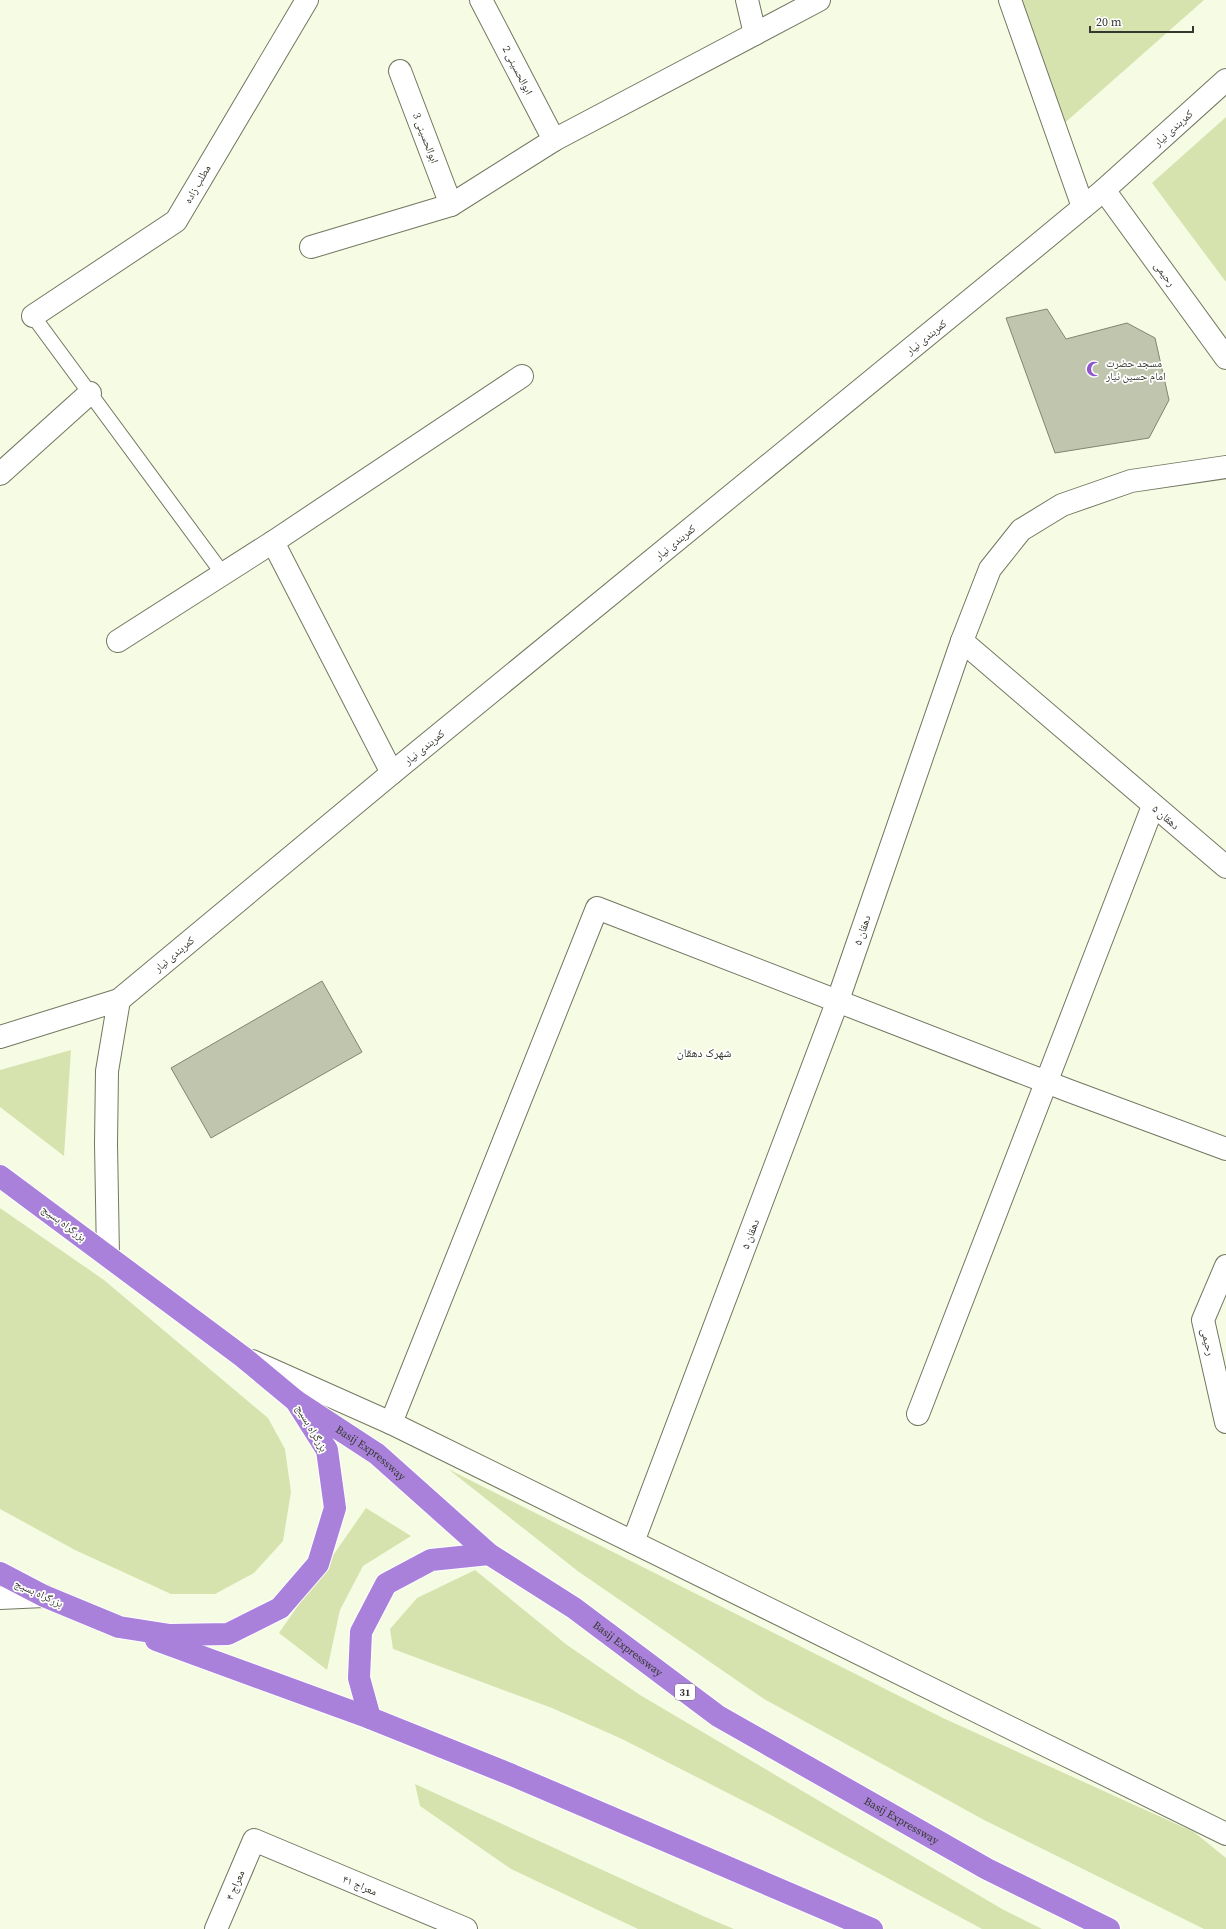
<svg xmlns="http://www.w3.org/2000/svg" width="1226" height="1929" font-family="'Source Serif 4','Noto Naskh Arabic',serif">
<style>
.green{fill:#d7e3af}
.building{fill:#c0c6ae;stroke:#80856f}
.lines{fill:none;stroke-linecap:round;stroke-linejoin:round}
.lane-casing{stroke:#727761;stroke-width:16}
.street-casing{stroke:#727761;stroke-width:24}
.secondary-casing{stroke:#727761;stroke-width:24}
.highway-casing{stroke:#fff;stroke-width:24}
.lane{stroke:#fff;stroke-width:14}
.street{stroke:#fff;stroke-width:22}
.secondary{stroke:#fff;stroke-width:22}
.highway{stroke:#a981db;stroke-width:22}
.labels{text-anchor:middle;stroke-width:3.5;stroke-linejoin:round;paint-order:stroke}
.shield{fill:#fff;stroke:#72746d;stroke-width:1}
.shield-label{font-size:10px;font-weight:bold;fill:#36382f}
.street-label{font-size:11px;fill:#36382f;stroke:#fff}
.poi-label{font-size:11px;fill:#36382f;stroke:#fff;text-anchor:start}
.neighbourhood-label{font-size:12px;fill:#36382f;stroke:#fff}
</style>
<rect width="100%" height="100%" fill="#f6fce3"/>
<g class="green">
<path d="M 1017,0 L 1204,0 L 1051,135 Z"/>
<path d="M 1226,117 L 1226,282 L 1152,183 Z"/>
<path d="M 71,1050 L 64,1156 L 0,1107 L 0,1070 Z"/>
<path d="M 0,1208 L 104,1280 L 268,1418 L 285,1449 L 291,1492 L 283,1541 L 254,1573 L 215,1594 L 171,1594 L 75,1550 L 0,1509 Z"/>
<path d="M 448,1469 L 943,1718 L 1194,1832 L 1226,1858 L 1226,1929 L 1204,1929 L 984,1820 L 764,1699 L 579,1572 Z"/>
<path d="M 366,1508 L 411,1536 L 363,1566 L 340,1610 L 327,1670 L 279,1633 Z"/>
<path d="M 475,1570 L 567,1645 L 640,1695 L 1002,1909 L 1042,1929 L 982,1929 L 767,1813 L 622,1739 L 552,1708 L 393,1649 L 390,1629 L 417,1598 Z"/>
<path d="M 415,1784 L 703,1916 L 734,1929 L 638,1929 L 511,1869 L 420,1806 Z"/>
</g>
<g class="building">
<path d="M 1047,309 L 1066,339 L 1127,323 L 1155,338 L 1169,400 L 1149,438 L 1055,453 L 1006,318 Z"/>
<path d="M 322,981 L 362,1052 L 211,1138 L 171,1068 Z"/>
</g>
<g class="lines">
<g class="lane-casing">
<path id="lane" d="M 33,316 L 223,574"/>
</g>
<g class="street-casing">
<g id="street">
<path d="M 481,0 L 554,140"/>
<path d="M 747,0 L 755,34"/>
<path d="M 1010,0 L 1083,207"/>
<path d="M 400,71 L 451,205"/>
<path d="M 1104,190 L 1226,358"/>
<path d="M 311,247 L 451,205 L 554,140 L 819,0"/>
<path d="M 33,316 L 176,221 L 307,0"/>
<path d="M 0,474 L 90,393"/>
<path d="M 273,542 L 392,773"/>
<path d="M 118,641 L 273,542 L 522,376"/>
<path d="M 962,641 L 990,569 L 1021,530 L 1062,505 L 1131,481 L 1226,467"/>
<path d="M 1226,1266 L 1203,1320 L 1226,1422"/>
<path d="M 918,1414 L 1153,806"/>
<path d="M 391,1423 L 597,908 L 1067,1090 L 1226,1149"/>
<path d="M 633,1542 L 838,1000 L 962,641 L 1226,867"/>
<path d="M 216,1929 L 254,1840 L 466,1929"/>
</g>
</g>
<g class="secondary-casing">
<g id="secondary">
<path d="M 0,1037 L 119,1000 L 392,773 L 1029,252 L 1104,190 L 1226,80"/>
<path d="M 108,1256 L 106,1144 L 107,1071 L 119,1000"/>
<path d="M 252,1361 L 391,1423 L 1226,1834"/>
<path d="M 0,1598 L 44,1596"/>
</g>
</g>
<g class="highway-casing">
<g id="highway">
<path d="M 0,1176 L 243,1357 L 296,1401 L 327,1450 L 335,1508 L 318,1564 L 280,1608 L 228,1634 L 170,1635 L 119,1627 L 44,1596 L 0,1573"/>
<path id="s1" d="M 296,1401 L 377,1454 L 489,1554 L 574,1608 L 718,1716 L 987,1869 L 1109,1929"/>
<path d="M 156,1640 L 370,1718 L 512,1775 L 872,1929"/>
<path d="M 370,1718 L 359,1678 L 361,1632 L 386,1584 L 431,1560 L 489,1554"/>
</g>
</g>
<use href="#lane" class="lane"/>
<use href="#street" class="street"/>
<use href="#secondary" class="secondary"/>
<use href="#highway" class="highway"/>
</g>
<defs>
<g id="mosque-bare" transform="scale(1.2)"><path d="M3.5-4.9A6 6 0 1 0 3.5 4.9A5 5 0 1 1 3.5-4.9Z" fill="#8f56cd" stroke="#fff" stroke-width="2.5" paint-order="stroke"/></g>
</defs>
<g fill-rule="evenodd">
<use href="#mosque-bare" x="1094" y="369"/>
</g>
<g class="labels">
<rect class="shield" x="675" y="1684" width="20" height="16" rx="3"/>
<g class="shield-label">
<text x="685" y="1696">31</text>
</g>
<g class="street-label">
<text transform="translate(518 70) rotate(63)" y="4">ابوالحسینی 2</text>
<text transform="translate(1173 128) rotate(-42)" y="4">کمربندی نیار</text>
<text transform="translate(426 138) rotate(69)" y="4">ابوالحسینی 3</text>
<text transform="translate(197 184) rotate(-60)" y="4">مطلب زاده</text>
<text transform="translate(1165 274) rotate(54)" y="4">رحیمی</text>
<text transform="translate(926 337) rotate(-39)" y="4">کمربندی نیار</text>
<text transform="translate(675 542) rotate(-39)" y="4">کمربندی نیار</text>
<text transform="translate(424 747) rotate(-39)" y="4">کمربندی نیار</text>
<text transform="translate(1166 817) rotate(40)" y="4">دهقان ۵</text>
<text transform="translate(862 930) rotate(-71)" y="4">دهقان ۵</text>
<text transform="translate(174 954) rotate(-40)" y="4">کمربندی نیار</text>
<text transform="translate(64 1223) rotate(37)" y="4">بزرگراه بسیج</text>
<text transform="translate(750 1234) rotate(-69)" y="4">دهقان ۵</text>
<text transform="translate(1208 1342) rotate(77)" y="4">رحیمی</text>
<text transform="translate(312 1428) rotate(60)" y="4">بزرگراه بسیج</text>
<text dy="4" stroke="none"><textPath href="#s1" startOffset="91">Basij Expressway</textPath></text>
<text transform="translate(39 1593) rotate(25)" y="4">بزرگراه بسیج</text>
<text dy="4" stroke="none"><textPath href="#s1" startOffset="415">Basij Expressway</textPath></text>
<text dy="4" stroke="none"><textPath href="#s1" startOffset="739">Basij Expressway</textPath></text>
<text transform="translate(235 1885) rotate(-67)" y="4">معراج ۴</text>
<text transform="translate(360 1885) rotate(23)" y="4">معراج ۴۱</text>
</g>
<g class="poi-label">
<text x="1106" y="367">مسجد حضرت<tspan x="1106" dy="13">امام حسین نیار</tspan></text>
</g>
<g class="neighbourhood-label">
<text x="704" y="1057">شهرک دهقان</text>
</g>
</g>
<path d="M1090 26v6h103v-6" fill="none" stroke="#36382f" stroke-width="2"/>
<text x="1096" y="26" font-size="12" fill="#36382f" stroke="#ffffff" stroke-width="3" paint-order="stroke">20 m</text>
</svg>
